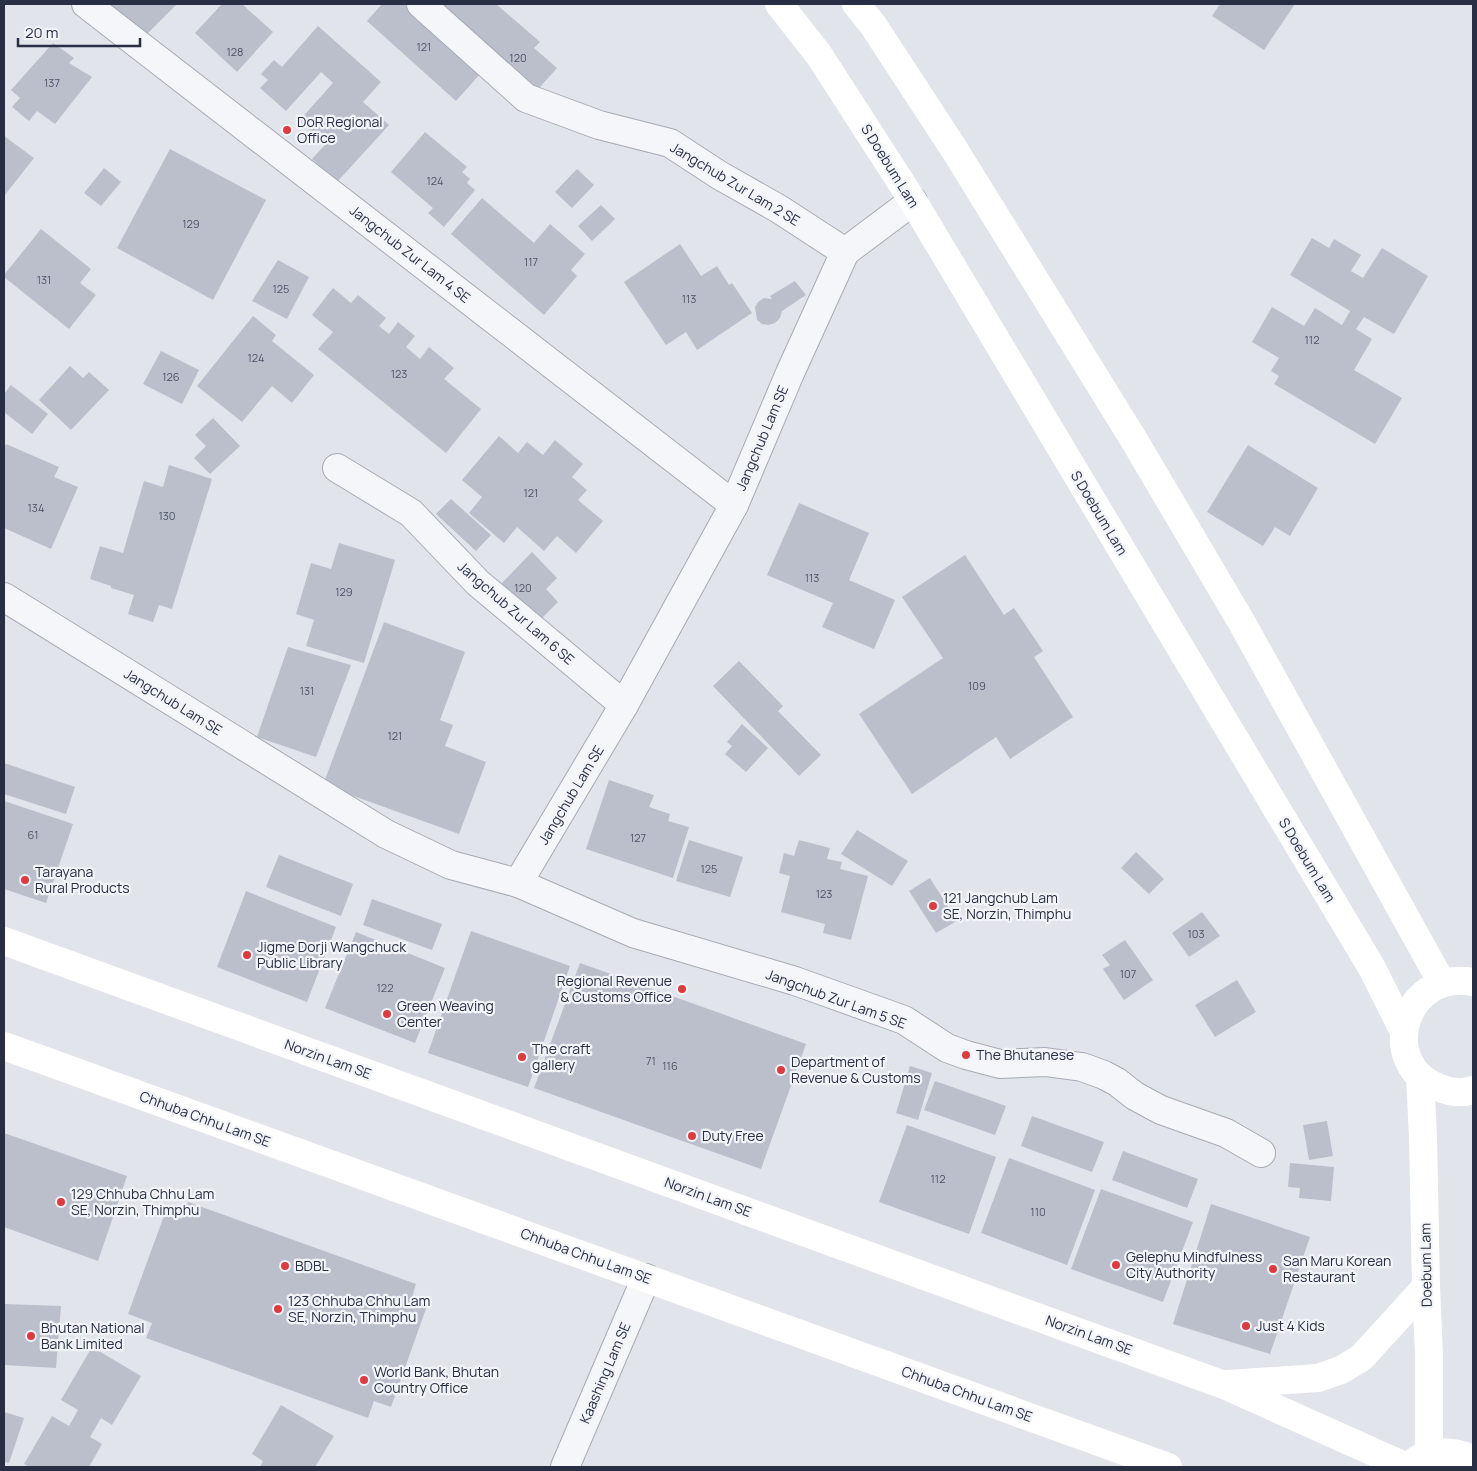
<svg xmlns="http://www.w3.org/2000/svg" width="1477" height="1471" font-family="Manrope,sans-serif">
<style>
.building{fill:#bbbfcc}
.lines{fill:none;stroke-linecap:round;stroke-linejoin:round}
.minor-casing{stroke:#a6aab6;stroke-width:30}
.minor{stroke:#f5f6f9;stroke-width:28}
.secondary{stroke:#fff;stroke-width:28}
.poi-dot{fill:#db3c40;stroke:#f2f4f8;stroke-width:2}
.labels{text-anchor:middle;stroke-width:4.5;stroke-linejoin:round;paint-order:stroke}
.number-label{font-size:11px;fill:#4d5367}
.poi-label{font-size:14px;fill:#282f45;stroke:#f2f4f8;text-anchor:start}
.street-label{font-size:14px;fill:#282f45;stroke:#f2f4f8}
</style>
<rect width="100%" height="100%" fill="#e2e4eb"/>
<g class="building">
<path d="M 100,4 L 177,4 L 139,42 Z"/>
<path d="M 222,4 L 242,4 L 273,32 L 237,72 L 195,33 Z"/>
<path d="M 382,4 L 404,4 L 481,73 L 456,101 L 367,21 Z"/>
<path d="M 429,4 L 496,4 L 540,42 L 534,48 L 557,68 L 532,96 Z"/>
<path d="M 1220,4 L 1295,4 L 1264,50 L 1212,16 Z"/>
<path d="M 318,26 L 381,82 L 363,102 L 389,125 L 337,182 L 312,159 L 326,144 L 299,121 L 333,83 L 321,72 L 286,111 L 260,88 L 268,80 L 261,74 L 274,60 L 282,67 Z"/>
<path d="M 53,43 L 74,58 L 69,63 L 92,77 L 55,124 L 37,111 L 29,121 L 12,107 L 20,98 L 11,90 Z"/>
<path d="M 425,132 L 467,167 L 462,172 L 470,179 L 467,183 L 475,190 L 444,227 L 428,213 L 433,208 L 391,172 Z"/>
<path d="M 4,136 L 34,158 L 4,196 Z"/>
<path d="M 170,149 L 266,200 L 213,300 L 117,248 Z"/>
<path d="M 104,168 L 121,182 L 101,206 L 84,193 Z"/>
<path d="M 577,169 L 594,185 L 572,208 L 555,192 Z"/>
<path d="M 482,198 L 534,243 L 550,224 L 585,254 L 571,270 L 577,276 L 544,315 L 451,234 Z"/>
<path d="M 601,205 L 615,219 L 592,241 L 578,226 Z"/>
<path d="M 41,229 L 91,269 L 80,283 L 96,295 L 69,329 L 4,277 L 4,275 Z"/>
<path d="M 1312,238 L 1329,248 L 1334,239 L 1361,255 L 1351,271 L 1363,278 L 1382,248 L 1428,276 L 1394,334 L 1364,317 L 1356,329 L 1372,339 L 1354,370 L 1402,398 L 1375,444 L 1274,384 L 1279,376 L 1271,371 L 1279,358 L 1252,342 L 1272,307 L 1304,326 L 1315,308 L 1342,325 L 1350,311 L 1290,275 Z"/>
<path d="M 680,244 L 701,276 L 717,266 L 729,285 L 732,283 L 752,313 L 697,350 L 686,332 L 666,345 L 624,282 Z"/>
<path d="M 278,260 L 309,277 L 287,319 L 252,301 Z"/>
<path d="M 795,281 L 806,295 L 782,311 L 780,318 L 775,323 L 768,325 L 762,324 L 757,320 L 755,307 L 758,302 L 764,298 L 772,299 L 770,296 Z"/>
<path d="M 333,288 L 351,303 L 358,295 L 386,318 L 379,326 L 389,334 L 398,322 L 415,336 L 406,347 L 420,359 L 429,347 L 454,368 L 444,379 L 481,409 L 446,453 L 318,349 L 333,332 L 312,315 Z"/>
<path d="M 253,316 L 276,335 L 272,341 L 314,375 L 292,403 L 272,386 L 242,422 L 197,386 Z"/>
<path d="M 161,351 L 199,370 L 182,404 L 143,384 Z"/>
<path d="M 70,366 L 83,378 L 89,372 L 109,390 L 71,430 L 39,400 Z"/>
<path d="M 11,385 L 48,414 L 32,434 L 4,412 L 4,394 Z"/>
<path d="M 213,418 L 240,446 L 210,474 L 194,458 L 206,446 L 195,435 Z"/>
<path d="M 499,436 L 518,453 L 527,442 L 543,455 L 555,440 L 583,464 L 572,477 L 587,490 L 578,500 L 603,521 L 576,553 L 557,536 L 544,551 L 517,527 L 504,543 L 469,513 L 482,497 L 462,480 Z"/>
<path d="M 6,444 L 59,467 L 54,477 L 78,487 L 51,549 L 4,528 L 4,450 Z"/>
<path d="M 1248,445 L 1318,488 L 1290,536 L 1275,527 L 1263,546 L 1207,512 Z"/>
<path d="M 169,465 L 212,479 L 172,609 L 159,605 L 153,622 L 128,614 L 134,595 L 111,588 L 111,586 L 90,579 L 100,546 L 123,553 L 144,481 L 163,487 Z"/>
<path d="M 451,499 L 491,535 L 476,551 L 436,514 Z"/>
<path d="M 799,503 L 869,533 L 849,580 L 895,600 L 874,649 L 822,627 L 833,603 L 767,575 Z"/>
<path d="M 339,543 L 395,560 L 364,663 L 306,646 L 314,620 L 296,614 L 311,563 L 331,569 Z"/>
<path d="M 532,552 L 557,578 L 546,589 L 558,602 L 536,624 L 498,587 Z"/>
<path d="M 965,555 L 1004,615 L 1014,608 L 1043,651 L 1034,657 L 1073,717 L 1010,759 L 996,737 L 912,794 L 859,714 L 943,658 L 902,597 Z"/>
<path d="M 384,622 L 465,652 L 440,720 L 453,725 L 445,746 L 486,762 L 459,834 L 323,785 Z"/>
<path d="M 288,647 L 351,665 L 316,757 L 257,737 Z"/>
<path d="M 739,661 L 783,706 L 778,711 L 821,755 L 799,776 L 713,686 Z"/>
<path d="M 742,724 L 768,748 L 746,772 L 725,754 L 732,746 L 727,742 Z"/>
<path d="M 4,763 L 75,787 L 66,814 L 4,794 Z"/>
<path d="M 609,780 L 654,795 L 649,807 L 670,814 L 668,821 L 689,827 L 673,878 L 586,849 Z"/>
<path d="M 4,801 L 73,824 L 46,903 L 4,889 Z"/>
<path d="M 857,830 L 908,861 L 892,886 L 841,854 Z"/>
<path d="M 689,840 L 743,857 L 730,897 L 676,881 Z"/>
<path d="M 799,840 L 830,848 L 827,859 L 842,862 L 840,869 L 868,876 L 851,940 L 823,933 L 825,924 L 781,912 L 790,876 L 779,873 L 784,853 L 794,856 Z"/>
<path d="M 1136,852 L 1164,879 L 1149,894 L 1121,868 Z"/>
<path d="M 279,855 L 353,884 L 341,916 L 266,887 Z"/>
<path d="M 930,878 L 957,921 L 936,933 L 909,891 Z"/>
<path d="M 246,891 L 336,927 L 307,1002 L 217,967 Z"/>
<path d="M 372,899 L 442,924 L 432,950 L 363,925 Z"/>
<path d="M 1202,912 L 1220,936 L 1189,957 L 1172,933 Z"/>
<path d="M 471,931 L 570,966 L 528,1087 L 428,1053 Z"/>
<path d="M 356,932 L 445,968 L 415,1043 L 325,1008 Z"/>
<path d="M 1125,940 L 1153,980 L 1124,1000 L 1103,969 L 1110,965 L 1102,955 Z"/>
<path d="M 580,963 L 806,1044 L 761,1169 L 534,1088 Z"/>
<path d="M 1237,980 L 1256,1012 L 1215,1037 L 1195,1005 Z"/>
<path d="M 910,1066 L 932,1073 L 918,1120 L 896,1113 Z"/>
<path d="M 935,1081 L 1006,1106 L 995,1135 L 924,1110 Z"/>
<path d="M 1032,1116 L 1104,1142 L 1092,1172 L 1021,1146 Z"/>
<path d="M 1327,1121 L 1333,1156 L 1309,1160 L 1303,1125 Z"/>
<path d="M 907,1125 L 996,1157 L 969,1234 L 879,1202 Z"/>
<path d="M 4,1133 L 127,1176 L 98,1261 L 4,1227 Z"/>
<path d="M 1123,1151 L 1198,1179 L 1187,1208 L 1112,1180 Z"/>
<path d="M 1009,1158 L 1095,1190 L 1067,1265 L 981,1233 Z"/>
<path d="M 1290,1163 L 1334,1167 L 1331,1201 L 1299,1198 L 1300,1188 L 1288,1187 Z"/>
<path d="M 1101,1189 L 1193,1222 L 1163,1302 L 1071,1269 Z"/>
<path d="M 188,1202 L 416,1284 L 412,1297 L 428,1303 L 391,1407 L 374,1401 L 368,1418 L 146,1338 L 152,1323 L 128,1314 L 165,1213 L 182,1219 Z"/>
<path d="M 1211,1204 L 1310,1237 L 1270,1354 L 1173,1324 Z"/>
<path d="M 4,1304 L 61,1306 L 56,1368 L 4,1365 Z"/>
<path d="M 92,1347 L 141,1376 L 112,1425 L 101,1418 L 90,1437 L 102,1444 L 89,1467 L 30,1467 L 24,1464 L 52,1416 L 69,1426 L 78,1410 L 61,1400 Z"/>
<path d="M 281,1405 L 334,1436 L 315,1467 L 260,1467 L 263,1461 L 252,1454 Z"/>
<path d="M 4,1412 L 24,1418 L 9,1463 L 4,1462 Z"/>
</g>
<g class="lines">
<g class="minor-casing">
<g id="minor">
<path d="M 86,4 L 734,505"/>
<path d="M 421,4 L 526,98 L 599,125 L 670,143 L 719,175 L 779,209 L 845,252"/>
<path d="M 337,468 L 411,513 L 478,583 L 624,705"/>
<path d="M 4,597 L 386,834 L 451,865 L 518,883 L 624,705 L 734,505 L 790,373 L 845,252 L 913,201"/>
<path d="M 518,883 L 633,933 L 795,981 L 904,1020 L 947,1048 L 966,1055 L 1000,1064 L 1045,1062 L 1082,1067 L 1104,1075 L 1117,1082 L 1135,1096 L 1161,1110 L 1226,1133 L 1261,1153"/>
<path d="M 565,1467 L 646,1278"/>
</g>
</g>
<use href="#minor" class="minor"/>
<g class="secondary">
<path d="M 779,4 L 819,55 L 913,201 L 1372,968 L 1404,1032"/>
<path d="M 856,4 L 873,25 L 954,149 L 1134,440 L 1242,623 L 1442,983"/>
<path d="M 4,941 L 1224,1385 L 1407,1467"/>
<path d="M 1473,982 C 1402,969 1377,1067 1440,1088 C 1450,1092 1462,1094 1473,1090"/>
<path d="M 4,1046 L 1168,1467"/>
<path d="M 1420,1076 L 1423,1137 L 1426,1287 L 1429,1354 L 1429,1454"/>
<path d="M 1228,1384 L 1318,1378 L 1341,1370 L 1361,1358 L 1426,1287"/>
<path d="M 1414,1462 C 1431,1448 1455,1451 1473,1459"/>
</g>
</g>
<g class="poi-dot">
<circle cx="287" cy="130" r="5"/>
<circle cx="25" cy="880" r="5"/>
<circle cx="933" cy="906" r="5"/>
<circle cx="247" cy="955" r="5"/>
<circle cx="682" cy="989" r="5"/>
<circle cx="387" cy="1014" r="5"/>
<circle cx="966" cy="1055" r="5"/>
<circle cx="522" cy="1057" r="5"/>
<circle cx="781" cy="1070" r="5"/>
<circle cx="692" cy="1136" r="5"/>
<circle cx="61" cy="1202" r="5"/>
<circle cx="1116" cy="1265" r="5"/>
<circle cx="285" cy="1266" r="5"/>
<circle cx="1273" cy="1269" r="5"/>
<circle cx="278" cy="1309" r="5"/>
<circle cx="1246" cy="1326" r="5"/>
<circle cx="31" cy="1336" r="5"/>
<circle cx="364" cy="1380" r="5"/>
</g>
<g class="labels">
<g class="number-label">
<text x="424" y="51">121</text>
<text x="235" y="56">128</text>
<text x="518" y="62">120</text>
<text x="52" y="87">137</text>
<text x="435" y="185">124</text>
<text x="191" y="228">129</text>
<text x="531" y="266">117</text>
<text x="44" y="284">131</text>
<text x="281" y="293">125</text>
<text x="689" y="303">113</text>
<text x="1312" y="344">112</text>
<text x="256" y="362">124</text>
<text x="399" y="378">123</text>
<text x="171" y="381">126</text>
<text x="531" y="497">121</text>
<text x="36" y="512">134</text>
<text x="167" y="520">130</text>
<text x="812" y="582">113</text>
<text x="523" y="592">120</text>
<text x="344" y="596">129</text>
<text x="977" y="690">109</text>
<text x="307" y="695">131</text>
<text x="395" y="740">121</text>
<text x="33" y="839">61</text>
<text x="638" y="842">127</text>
<text x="709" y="873">125</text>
<text x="824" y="898">123</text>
<text x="1196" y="938">103</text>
<text x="1128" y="978">107</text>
<text x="385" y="992">122</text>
<text x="651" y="1065">71</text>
<text x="670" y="1070">116</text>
<text x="938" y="1183">112</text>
<text x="1038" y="1216">110</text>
</g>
<g class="poi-label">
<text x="297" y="127">DoR Regional<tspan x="297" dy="16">Office</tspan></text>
<text x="35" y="877">Tarayana<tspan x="35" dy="16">Rural Products</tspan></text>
<text x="943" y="903">121 Jangchub Lam<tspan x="943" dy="16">SE, Norzin, Thimphu</tspan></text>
<text x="257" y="952">Jigme Dorji Wangchuck<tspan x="257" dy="16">Public Library</tspan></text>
<text x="672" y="986" text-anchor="end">Regional Revenue<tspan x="672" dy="16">&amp; Customs Office</tspan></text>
<text x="397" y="1011">Green Weaving<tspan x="397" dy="16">Center</tspan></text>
<text x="532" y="1054">The craft<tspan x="532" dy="16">gallery</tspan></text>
<text x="976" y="1060">The Bhutanese</text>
<text x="791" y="1067">Department of<tspan x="791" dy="16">Revenue &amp; Customs</tspan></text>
<text x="702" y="1141">Duty Free</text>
<text x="71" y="1199">129 Chhuba Chhu Lam<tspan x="71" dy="16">SE, Norzin, Thimphu</tspan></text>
<text x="1126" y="1262">Gelephu Mindfulness<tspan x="1126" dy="16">City Authority</tspan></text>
<text x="1283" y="1266">San Maru Korean<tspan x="1283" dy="16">Restaurant</tspan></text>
<text x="295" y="1271">BDBL</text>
<text x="288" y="1306">123 Chhuba Chhu Lam<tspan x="288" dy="16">SE, Norzin, Thimphu</tspan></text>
<text x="1256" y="1331">Just 4 Kids</text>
<text x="41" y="1333">Bhutan National<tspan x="41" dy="16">Bank Limited</tspan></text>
<text x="374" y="1377">World Bank, Bhutan<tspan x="374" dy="16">Country Office</tspan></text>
</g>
<g class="street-label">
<text transform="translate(890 166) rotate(58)" y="5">S Doebum Lam</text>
<text transform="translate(735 184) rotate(31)" y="5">Jangchub Zur Lam 2 SE</text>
<text transform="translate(410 254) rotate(38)" y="5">Jangchub Zur Lam 4 SE</text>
<text transform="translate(762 438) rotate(-67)" y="5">Jangchub Lam SE</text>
<text transform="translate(1099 513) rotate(59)" y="5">S Doebum Lam</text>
<text transform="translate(516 613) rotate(41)" y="5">Jangchub Zur Lam 6 SE</text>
<text transform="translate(173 702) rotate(32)" y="5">Jangchub Lam SE</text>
<text transform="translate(571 795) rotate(-59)" y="5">Jangchub Lam SE</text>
<text transform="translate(1307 860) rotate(59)" y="5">S Doebum Lam</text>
<text transform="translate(836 999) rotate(20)" y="5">Jangchub Zur Lam 5 SE</text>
<text transform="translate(328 1059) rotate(20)" y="5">Norzin Lam SE</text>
<text transform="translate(205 1119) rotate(20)" y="5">Chhuba Chhu Lam SE</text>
<text transform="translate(708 1197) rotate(20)" y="5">Norzin Lam SE</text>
<text transform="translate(586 1256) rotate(20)" y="5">Chhuba Chhu Lam SE</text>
<text transform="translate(1426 1265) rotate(-91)" y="5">Doebum Lam</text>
<text transform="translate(1089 1335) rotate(20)" y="5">Norzin Lam SE</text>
<text transform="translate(605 1373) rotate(-67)" y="5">Kaashing Lam SE</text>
<text transform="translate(967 1394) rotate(20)" y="5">Chhuba Chhu Lam SE</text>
</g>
</g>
<rect width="1477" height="1471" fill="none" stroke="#282f45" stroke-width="10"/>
<path d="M18 38v8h122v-8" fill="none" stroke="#282f45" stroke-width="2.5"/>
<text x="25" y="38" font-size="15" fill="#282f45" stroke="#f2f4f8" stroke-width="4" paint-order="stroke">20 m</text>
</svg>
